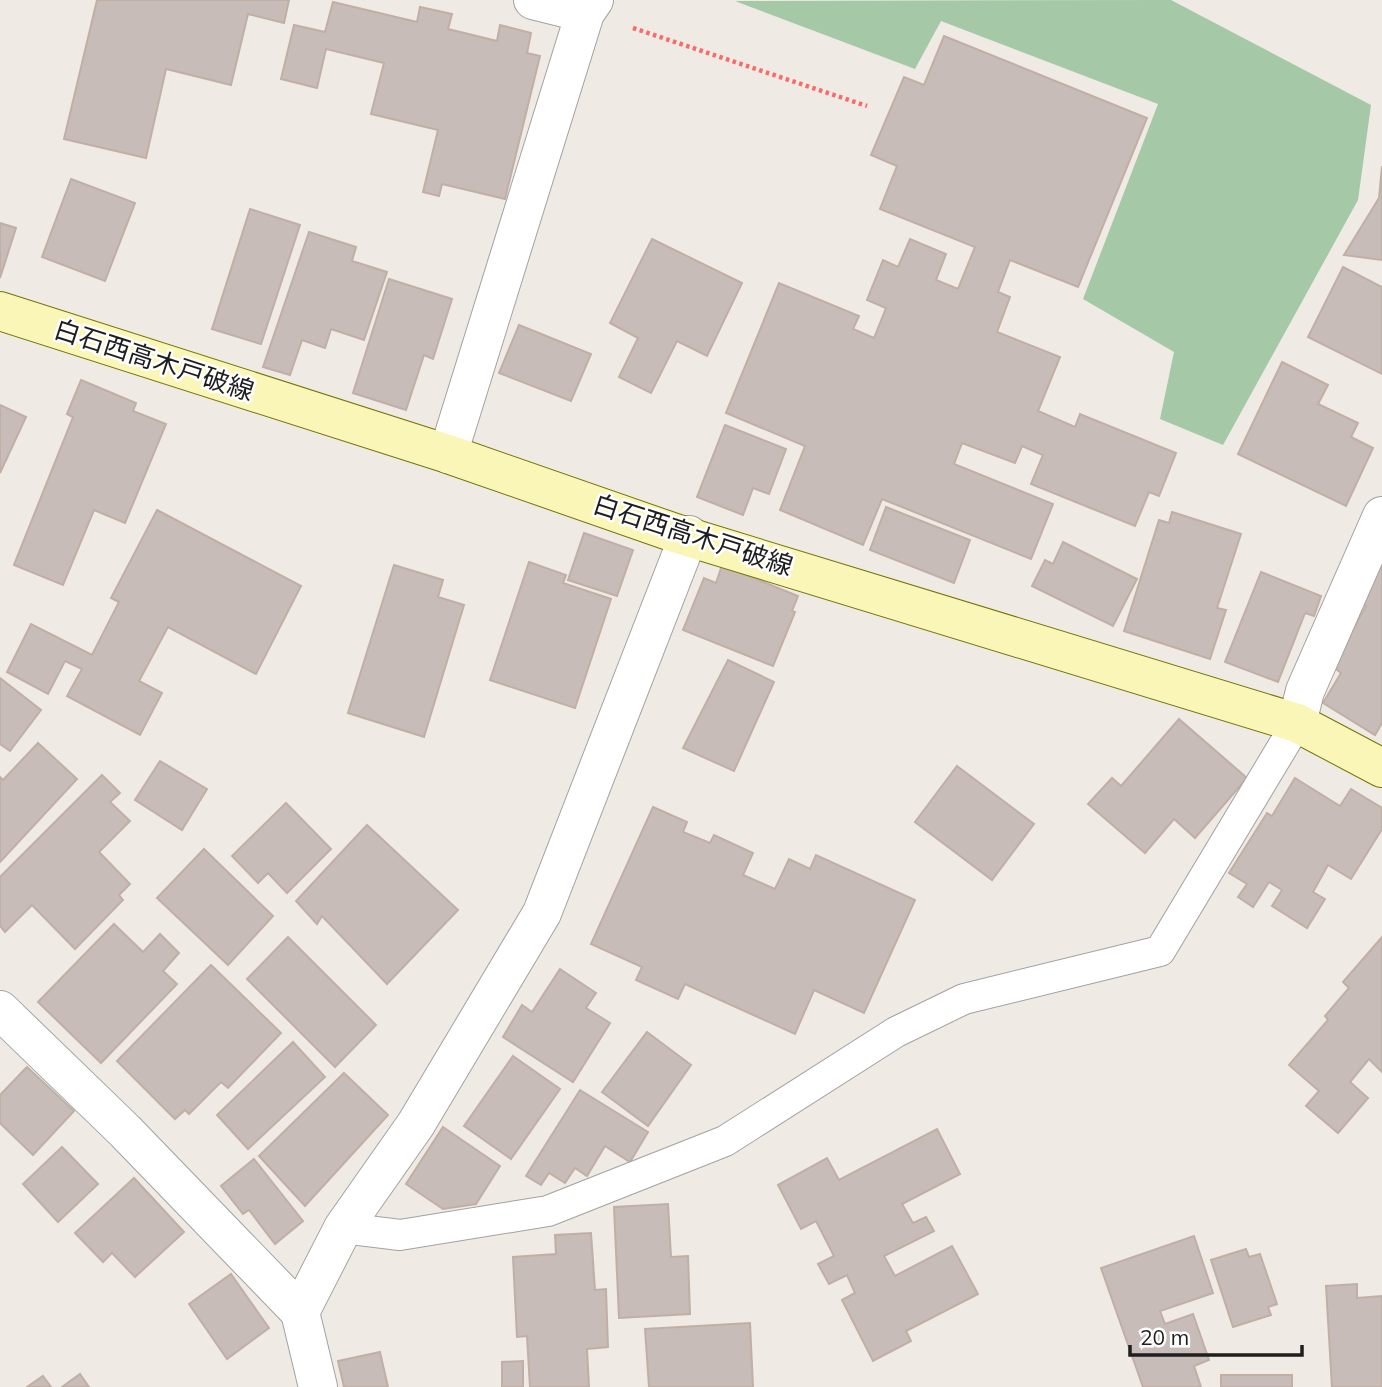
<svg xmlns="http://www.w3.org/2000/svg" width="1382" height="1387" font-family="Mulish,'Noto Sans JP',sans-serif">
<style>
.cemetery{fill:#a5c8a7}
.building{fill:#c7bcb7;stroke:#c1afa6;stroke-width:2}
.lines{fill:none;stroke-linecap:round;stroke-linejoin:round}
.service-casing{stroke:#a2a2a2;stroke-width:32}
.minor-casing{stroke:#a2a2a2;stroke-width:40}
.secondary-casing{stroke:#747505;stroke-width:40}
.path{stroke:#f96b6b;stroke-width:4.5;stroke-dasharray:3.5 3.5;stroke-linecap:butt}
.service{stroke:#fff;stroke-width:30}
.minor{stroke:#fff;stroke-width:38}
.secondary{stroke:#f9f6b8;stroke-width:38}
.labels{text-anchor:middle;stroke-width:5;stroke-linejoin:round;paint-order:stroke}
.street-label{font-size:26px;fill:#1e1e1e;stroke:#fff}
</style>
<rect width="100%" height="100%" fill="#efeae4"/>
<path class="cemetery" d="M 1171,0 L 1371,105 L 1358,200 L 1223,445 L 1160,419 L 1174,352 L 1083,299 L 1158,104 L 941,21 L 915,69 L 735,1 Z"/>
<g class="building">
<path d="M 97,0 L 289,0 L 284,23 L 248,14 L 231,85 L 166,69 L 146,158 L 64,139 Z"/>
<path d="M 333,2 L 417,22 L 420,7 L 452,14 L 448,29 L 497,41 L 500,25 L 531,33 L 527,53 L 540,56 L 505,199 L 442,184 L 439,196 L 423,192 L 438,130 L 371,114 L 384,63 L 326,49 L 317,88 L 281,79 L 294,25 L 325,32 Z"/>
<path d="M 944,36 L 1147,118 L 1078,287 L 1010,260 L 998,292 L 1010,297 L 997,332 L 1060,357 L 1038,411 L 1075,427 L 1080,414 L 1176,453 L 1159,496 L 1149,492 L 1135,526 L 1031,484 L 1043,455 L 1022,446 L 1015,463 L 962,443 L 954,464 L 1053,504 L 1031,559 L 882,499 L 863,545 L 780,510 L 805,446 L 726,413 L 779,283 L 859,316 L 853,329 L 874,338 L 886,308 L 867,300 L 883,260 L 898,267 L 910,239 L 946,254 L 936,280 L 958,289 L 975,247 L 880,209 L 897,166 L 871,155 L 904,77 L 924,85 Z"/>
<path d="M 1382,166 L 1382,260 L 1344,255 L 1379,198 Z"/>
<path d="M 71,179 L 135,203 L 105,281 L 42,257 Z"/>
<path d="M 250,209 L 300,225 L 261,344 L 212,329 Z"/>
<path d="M 0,223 L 16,228 L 0,278 Z"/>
<path d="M 309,232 L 356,247 L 352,261 L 387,272 L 364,340 L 331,329 L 325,348 L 302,340 L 290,375 L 263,367 Z"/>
<path d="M 652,239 L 742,283 L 707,356 L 677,341 L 651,393 L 619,377 L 638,338 L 610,323 Z"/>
<path d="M 1343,267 L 1382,287 L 1382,374 L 1308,337 Z"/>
<path d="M 389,279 L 452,299 L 433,359 L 424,355 L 406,410 L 353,393 Z"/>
<path d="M 519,325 L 591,354 L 571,401 L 499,373 Z"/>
<path d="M 1282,362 L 1328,385 L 1318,404 L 1358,423 L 1351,437 L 1373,448 L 1346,506 L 1238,454 Z"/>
<path d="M 81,380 L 136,403 L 133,411 L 166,424 L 125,523 L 94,510 L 63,585 L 14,565 L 73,417 L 67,414 Z"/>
<path d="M 0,405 L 26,417 L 0,473 Z"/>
<path d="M 725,425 L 786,449 L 769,494 L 753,488 L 743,515 L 697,497 Z"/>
<path d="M 886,507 L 970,540 L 954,583 L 870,550 Z"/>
<path d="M 157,510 L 301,586 L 256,674 L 168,627 L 139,681 L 162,693 L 140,735 L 67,696 L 82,669 L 65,661 L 48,694 L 7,672 L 31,624 L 92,655 L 119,602 L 111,598 Z"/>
<path d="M 1172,512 L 1241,534 L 1217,608 L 1226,610 L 1210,659 L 1124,631 L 1159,520 L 1169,523 Z"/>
<path d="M 584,533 L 633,550 L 617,596 L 568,580 Z"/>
<path d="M 1063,542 L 1137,579 L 1113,626 L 1032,586 L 1045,560 L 1053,564 Z"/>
<path d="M 529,562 L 566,575 L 563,583 L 611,599 L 575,708 L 490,680 Z"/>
<path d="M 1382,563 L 1382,723 L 1375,735 L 1323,703 L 1341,673 L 1332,666 L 1366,606 L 1359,602 Z"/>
<path d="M 394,565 L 443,580 L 438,597 L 464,605 L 424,737 L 348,713 Z"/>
<path d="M 722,565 L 798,596 L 792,611 L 795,612 L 773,666 L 683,630 L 704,578 L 716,583 Z"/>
<path d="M 1261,572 L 1321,596 L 1314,616 L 1305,613 L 1278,682 L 1225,662 Z"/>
<path d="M 728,660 L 774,682 L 734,771 L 683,748 Z"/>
<path d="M 0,678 L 41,710 L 10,751 L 0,744 Z"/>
<path d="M 1179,719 L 1247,778 L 1195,838 L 1174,819 L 1145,853 L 1088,804 L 1112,778 L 1121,786 Z"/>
<path d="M 38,743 L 77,779 L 0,862 L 0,777 L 3,780 Z"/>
<path d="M 160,761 L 207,789 L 182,830 L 135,800 Z"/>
<path d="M 957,766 L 1034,824 L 992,880 L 915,822 Z"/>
<path d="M 102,775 L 120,793 L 110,802 L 130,821 L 99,852 L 130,884 L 119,895 L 123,900 L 75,949 L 32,905 L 5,932 L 0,926 L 0,877 Z"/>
<path d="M 1295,778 L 1340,806 L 1351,789 L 1382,808 L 1382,829 L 1351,879 L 1328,865 L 1313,892 L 1325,899 L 1307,928 L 1272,906 L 1282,890 L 1269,882 L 1253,907 L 1238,897 L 1247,884 L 1229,873 L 1267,813 L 1272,816 Z"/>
<path d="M 286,803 L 331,849 L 287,893 L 268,873 L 258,883 L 232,856 Z"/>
<path d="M 653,807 L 687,822 L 683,832 L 710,843 L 714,835 L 753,853 L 743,875 L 775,889 L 789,859 L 810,869 L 816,855 L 915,900 L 864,1013 L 814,990 L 795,1034 L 685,984 L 678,999 L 636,980 L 642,967 L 591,944 Z"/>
<path d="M 367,825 L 458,910 L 387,984 L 322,916 L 317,924 L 296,901 Z"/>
<path d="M 204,849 L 273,916 L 228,965 L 157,898 Z"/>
<path d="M 114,924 L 143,952 L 160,934 L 179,953 L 163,971 L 177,984 L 101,1063 L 38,1002 Z"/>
<path d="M 288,937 L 376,1025 L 335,1067 L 247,979 Z"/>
<path d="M 1382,937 L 1382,1072 L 1369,1059 L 1350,1082 L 1368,1098 L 1338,1133 L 1306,1106 L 1319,1091 L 1289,1065 L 1328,1020 L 1325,1016 L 1349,988 L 1343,982 Z"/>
<path d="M 211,965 L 281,1033 L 228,1088 L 221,1082 L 189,1114 L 185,1110 L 175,1119 L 117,1061 Z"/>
<path d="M 560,969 L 596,993 L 586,1008 L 610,1023 L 573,1082 L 503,1037 L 522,1005 L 532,1012 Z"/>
<path d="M 647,1032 L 691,1065 L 648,1126 L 602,1092 Z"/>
<path d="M 293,1042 L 325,1077 L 248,1149 L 217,1115 Z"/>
<path d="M 513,1056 L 560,1089 L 511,1159 L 464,1126 Z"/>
<path d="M 27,1067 L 74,1111 L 33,1155 L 0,1123 L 0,1095 Z"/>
<path d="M 344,1073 L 388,1115 L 305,1206 L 259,1156 Z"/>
<path d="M 580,1090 L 648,1132 L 630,1162 L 605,1146 L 587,1176 L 575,1168 L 565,1183 L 549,1173 L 541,1185 L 526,1176 Z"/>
<path d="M 443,1127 L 500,1166 L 476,1204 L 443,1209 L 406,1184 Z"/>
<path d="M 937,1129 L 960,1174 L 902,1204 L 913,1223 L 926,1217 L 934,1231 L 884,1256 L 895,1276 L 952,1246 L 978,1294 L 906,1331 L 911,1341 L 873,1361 L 842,1300 L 855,1293 L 847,1275 L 829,1284 L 818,1264 L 834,1256 L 816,1221 L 801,1229 L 778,1185 L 827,1158 L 839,1180 Z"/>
<path d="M 62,1147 L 98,1184 L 58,1222 L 23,1184 Z"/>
<path d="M 254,1159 L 303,1221 L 275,1244 L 249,1210 L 243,1214 L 221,1186 Z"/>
<path d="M 134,1178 L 184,1232 L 135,1277 L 112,1253 L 103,1262 L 75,1233 Z"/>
<path d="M 668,1204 L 671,1257 L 688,1256 L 690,1314 L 619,1318 L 614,1207 Z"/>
<path d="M 591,1233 L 595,1290 L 606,1289 L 608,1347 L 587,1349 L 589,1387 L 530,1387 L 527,1336 L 517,1337 L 513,1257 L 556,1254 L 555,1235 Z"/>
<path d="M 1194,1236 L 1213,1293 L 1160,1311 L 1165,1324 L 1193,1314 L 1209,1360 L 1194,1366 L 1201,1387 L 1143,1387 L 1101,1268 Z"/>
<path d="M 1246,1249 L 1249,1257 L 1260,1254 L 1277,1304 L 1268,1307 L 1271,1315 L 1233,1327 L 1211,1260 Z"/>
<path d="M 231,1274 L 269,1328 L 227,1359 L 189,1304 Z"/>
<path d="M 1357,1284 L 1357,1298 L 1382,1296 L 1382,1387 L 1332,1387 L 1326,1286 Z"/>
<path d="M 750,1323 L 753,1387 L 649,1387 L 645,1329 Z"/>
<path d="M 380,1352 L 388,1387 L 344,1387 L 338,1361 Z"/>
<path d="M 523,1361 L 523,1387 L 502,1387 L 502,1362 Z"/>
<path d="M 80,1374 L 89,1387 L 62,1387 Z"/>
<rect x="1221" y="1375" width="71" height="12"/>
<path d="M 43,1376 L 51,1387 L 27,1387 Z"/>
</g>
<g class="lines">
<g class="service-casing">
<path id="service" d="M 343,1228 L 400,1235 L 548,1211 L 725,1141 L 896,1032 L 964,999 L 1160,951 L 1297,723"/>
</g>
<g class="minor-casing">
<g id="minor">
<path d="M 533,0 L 585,13"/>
<path d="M 448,454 L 585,13 L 594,0"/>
<path d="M 1297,723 L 1305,691 L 1382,516"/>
<path d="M 0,1010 L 125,1131 L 300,1312 L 318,1387"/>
<path d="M 300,1312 L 343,1228 L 416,1124 L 542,913 L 689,535"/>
</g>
</g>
<g class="secondary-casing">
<path id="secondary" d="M 0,311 L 448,454 L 675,533 L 1297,723 L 1382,768"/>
</g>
<path class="path" d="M 633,28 L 867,106"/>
<use href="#service" class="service"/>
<use href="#minor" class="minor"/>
<use href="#secondary" class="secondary"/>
</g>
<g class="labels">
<g class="street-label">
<text transform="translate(154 360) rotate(18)" y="9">白石西高木戸破線</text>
<text transform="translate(693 535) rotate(18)" y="9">白石西高木戸破線</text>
</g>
</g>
<path d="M1130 1345v10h172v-10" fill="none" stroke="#1e1e1e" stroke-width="3.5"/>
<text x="1140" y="1345" font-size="21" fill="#1e1e1e" stroke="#ffffff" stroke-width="5" paint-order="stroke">20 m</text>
</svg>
